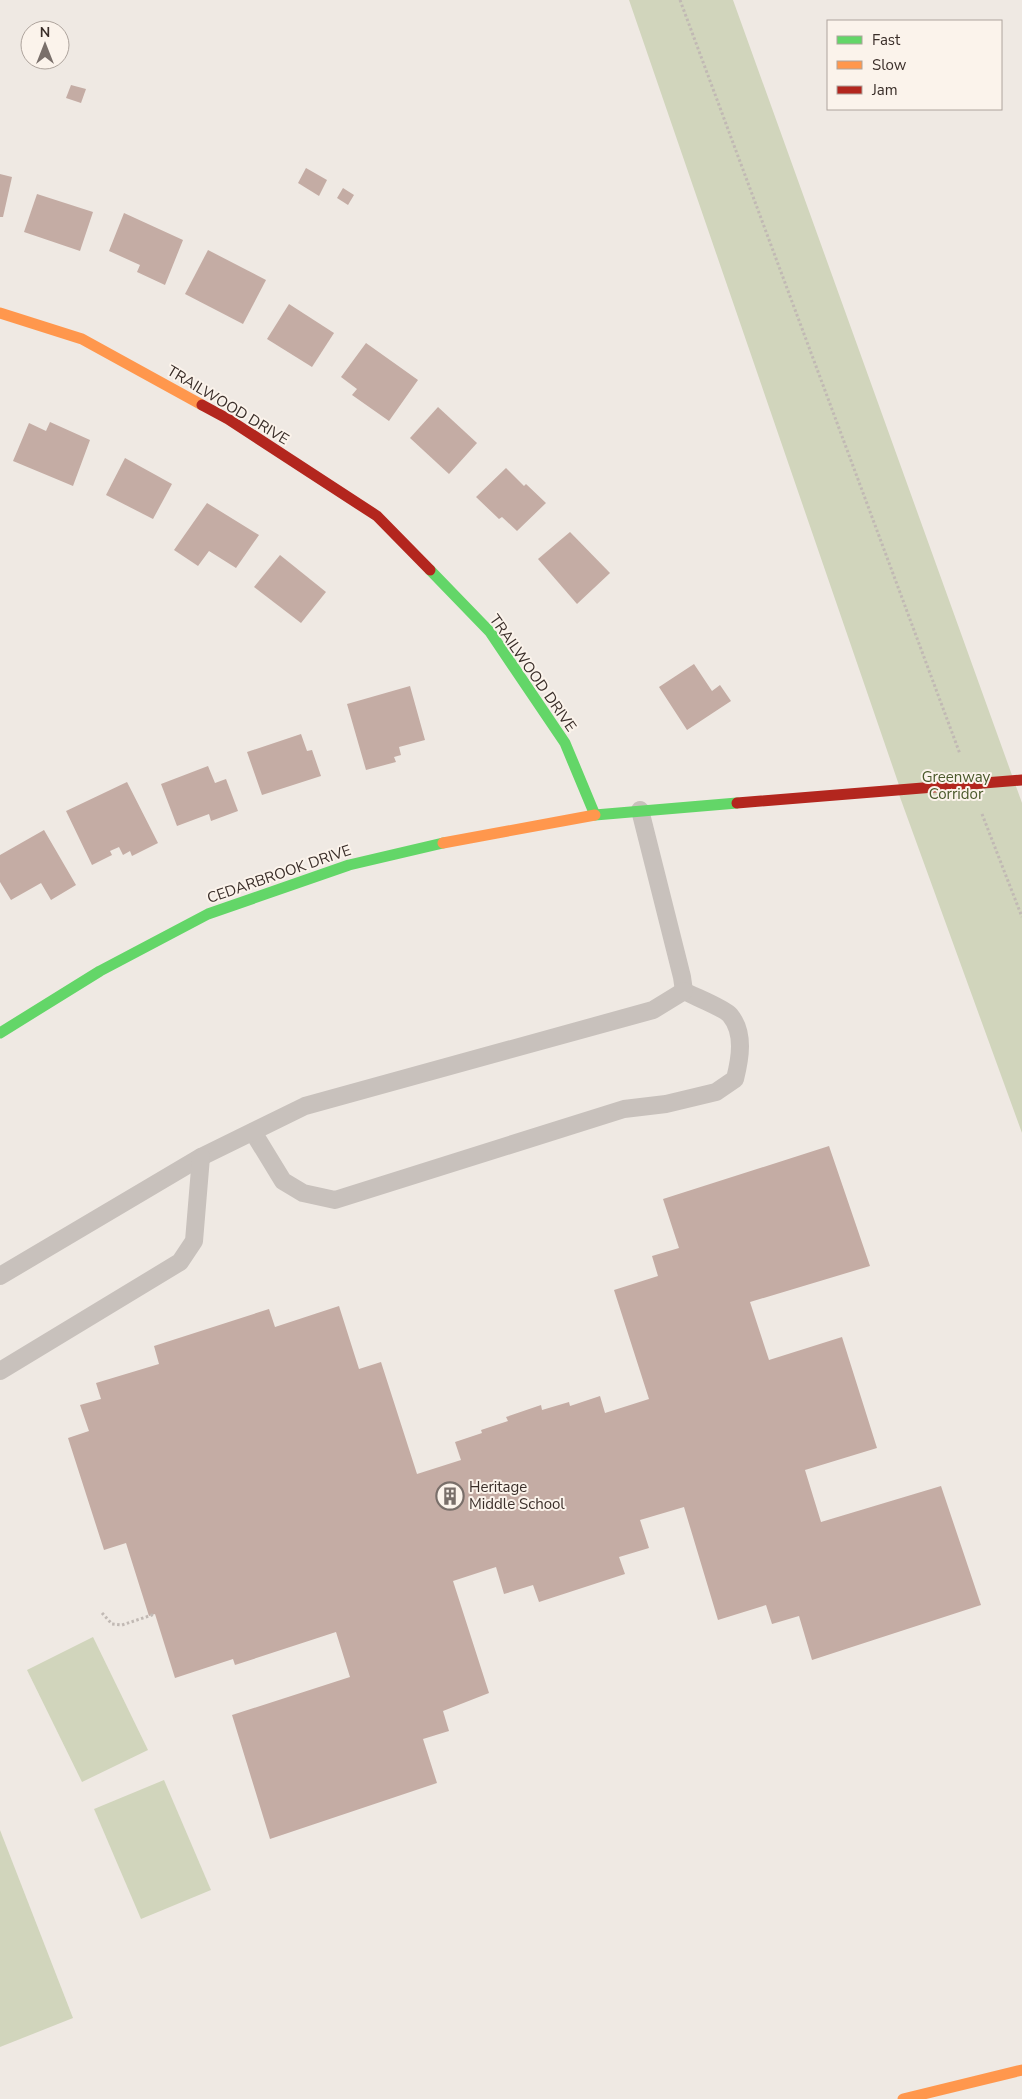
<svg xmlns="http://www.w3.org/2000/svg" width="1022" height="2099" font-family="'Nunito Sans',sans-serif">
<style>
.green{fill:#d1d5bc}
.building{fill:#c4aca4}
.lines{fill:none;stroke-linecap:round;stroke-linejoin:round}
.path{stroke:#c1b9b4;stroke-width:3;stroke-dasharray:2.5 2.5;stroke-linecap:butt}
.lane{stroke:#c8c1bc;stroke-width:18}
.fast{stroke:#63d668;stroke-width:11}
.slow{stroke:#ff974d;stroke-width:11}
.jam{stroke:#b3261e;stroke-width:11}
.labels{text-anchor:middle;stroke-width:4;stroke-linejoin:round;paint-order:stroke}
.street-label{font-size:15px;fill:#3a2e29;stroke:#fbf3eb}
.park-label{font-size:15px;fill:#4a592b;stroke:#fbf3eb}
.poi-label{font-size:15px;fill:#3a2e29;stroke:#fbf3eb;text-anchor:start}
</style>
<rect width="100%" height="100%" fill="#efe9e3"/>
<g class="green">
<path d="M 629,0 L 733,0 L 1022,803 L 1022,1133 L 897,789 L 900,788 Z"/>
<path d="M 93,1637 L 148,1750 L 82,1782 L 27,1670 Z"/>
<path d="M 164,1780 L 211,1890 L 141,1919 L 94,1809 Z"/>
<path d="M 0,1830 L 73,2018 L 0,2047 Z"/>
</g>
<g class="building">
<path d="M 71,85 L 86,89 L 81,103 L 66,98 Z"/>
<path d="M 306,168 L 327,180 L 319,196 L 298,183 Z"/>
<path d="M 0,174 L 12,177 L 3,217 L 0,217 Z"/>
<path d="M 343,188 L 354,195 L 348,205 L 337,198 Z"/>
<path d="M 37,194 L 93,212 L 80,251 L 24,232 Z"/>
<path d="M 124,213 L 183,240 L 165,285 L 137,272 L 140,265 L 109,251 Z"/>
<path d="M 208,250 L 266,280 L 243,324 L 185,294 Z"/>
<path d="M 289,304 L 334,333 L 312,367 L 267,339 Z"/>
<path d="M 366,343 L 418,380 L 389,421 L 352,395 L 357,389 L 341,377 Z"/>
<path d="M 438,407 L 477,443 L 449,474 L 410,438 Z"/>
<path d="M 50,422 L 90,440 L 73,486 L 13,461 L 29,423 L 46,431 Z"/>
<path d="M 125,458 L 172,484 L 153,519 L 106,495 Z"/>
<path d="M 506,468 L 524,486 L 526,484 L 546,503 L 517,531 L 502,517 L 499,519 L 476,497 Z"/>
<path d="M 207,503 L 259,535 L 236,568 L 209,551 L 198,566 L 174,550 Z"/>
<path d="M 570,532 L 610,573 L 577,604 L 538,559 Z"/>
<path d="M 280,555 L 326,592 L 301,623 L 254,587 Z"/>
<path d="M 694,664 L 712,691 L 720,685 L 731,701 L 687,730 L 659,687 Z"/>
<path d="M 410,686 L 425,740 L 399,747 L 401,755 L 394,757 L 396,762 L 366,770 L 347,704 Z"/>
<path d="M 301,734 L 307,751 L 312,750 L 321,776 L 262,795 L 247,752 Z"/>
<path d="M 208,766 L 215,783 L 226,779 L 238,811 L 211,821 L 209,814 L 177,826 L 161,784 Z"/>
<path d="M 127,782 L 158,843 L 132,856 L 130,851 L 123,855 L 119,847 L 110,851 L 112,855 L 92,865 L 66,811 Z"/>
<path d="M 44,830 L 76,885 L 51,900 L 41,883 L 11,900 L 0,882 L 0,855 Z"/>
<path d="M 829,1146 L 870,1266 L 750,1302 L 769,1360 L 842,1337 L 877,1448 L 805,1470 L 821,1522 L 941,1486 L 981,1605 L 812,1660 L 799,1616 L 772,1624 L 766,1605 L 718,1620 L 684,1507 L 640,1520 L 649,1548 L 619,1557 L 625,1574 L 539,1602 L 533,1585 L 504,1594 L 496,1567 L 453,1581 L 489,1693 L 443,1711 L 449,1731 L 423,1739 L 437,1783 L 270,1839 L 232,1715 L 350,1677 L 336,1632 L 235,1665 L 233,1659 L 175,1678 L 155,1614 L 149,1616 L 126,1543 L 104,1550 L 68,1438 L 89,1431 L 80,1405 L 101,1399 L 96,1383 L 159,1364 L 154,1346 L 269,1309 L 275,1327 L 339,1306 L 359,1369 L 381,1362 L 417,1474 L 461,1460 L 455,1442 L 482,1433 L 481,1430 L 508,1421 L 506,1417 L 541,1405 L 542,1410 L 569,1402 L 570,1406 L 600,1396 L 605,1413 L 649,1399 L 614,1290 L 658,1276 L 652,1256 L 679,1248 L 663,1199 Z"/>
</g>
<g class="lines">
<g class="path">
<path d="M 680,0 L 960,754"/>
<path d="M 982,814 L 1022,917"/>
<path d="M 102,1613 L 112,1624 L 122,1625 L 155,1614"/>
</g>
<g class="lane">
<path d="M 640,810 L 682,977 L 684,991"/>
<path d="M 253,1132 L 283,1181 L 303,1193 L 335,1200 L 624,1109 L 666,1104 L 716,1092 L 735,1079 C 740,1059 745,1033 730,1015 C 724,1008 693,996 684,991"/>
<path d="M 0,1276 L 201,1157 L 305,1106 L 653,1010 L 684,991"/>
<path d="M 0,1371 L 180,1262 L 194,1241 L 201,1157"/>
</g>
<g class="fast">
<path d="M 430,570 L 490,632 L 565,743 L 595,815 L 737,803"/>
<path d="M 0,1033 L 100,971 L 208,914 L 349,865 L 443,843"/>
</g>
<g class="slow">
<path d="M 0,313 L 82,339 L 202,405"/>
<path d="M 443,843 L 595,815"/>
<path d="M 903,2099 L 1022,2070"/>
</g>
<g class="jam">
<path d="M 202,405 L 228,419 L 377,516 L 430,570"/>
<path d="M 737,803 L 1022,780"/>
</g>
</g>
<defs>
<g id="building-ring" transform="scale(1.4375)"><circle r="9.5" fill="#fbf3eb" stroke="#796f6a" stroke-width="1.5"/><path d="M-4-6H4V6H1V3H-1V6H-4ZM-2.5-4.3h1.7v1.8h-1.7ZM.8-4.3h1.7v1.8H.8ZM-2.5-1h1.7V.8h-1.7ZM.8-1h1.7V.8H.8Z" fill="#796f6a"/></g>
</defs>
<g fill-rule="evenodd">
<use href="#building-ring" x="450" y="1496"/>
</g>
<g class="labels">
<g class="street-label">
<text transform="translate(228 405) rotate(31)" y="5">TRAILWOOD DRIVE</text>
<text transform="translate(533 673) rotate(55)" y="5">TRAILWOOD DRIVE</text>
<text transform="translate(279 874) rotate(-19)" y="5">CEDARBROOK DRIVE</text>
</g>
<g class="park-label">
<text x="956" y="782">Greenway<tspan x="956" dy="17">Corridor</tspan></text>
</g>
<g class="poi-label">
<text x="469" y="1492">Heritage<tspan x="469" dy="17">Middle School</tspan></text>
</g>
</g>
<rect x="827" y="20" width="175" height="90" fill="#fbf3eb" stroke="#aea49d"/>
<rect x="837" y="36" width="25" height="8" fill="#63d668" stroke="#aea49d"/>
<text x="872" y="45" font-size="15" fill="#3a2e29">Fast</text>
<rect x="837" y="61" width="25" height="8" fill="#ff974d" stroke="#aea49d"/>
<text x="872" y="70" font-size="15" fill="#3a2e29">Slow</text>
<rect x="837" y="86" width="25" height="8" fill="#b3261e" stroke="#aea49d"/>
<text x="872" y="95" font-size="15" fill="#3a2e29">Jam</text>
<g transform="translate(45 45)"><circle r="24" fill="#fbf3eb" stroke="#aea49d"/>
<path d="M0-4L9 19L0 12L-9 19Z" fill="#796f6a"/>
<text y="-8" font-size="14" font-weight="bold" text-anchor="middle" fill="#3a2e29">N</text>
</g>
</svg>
